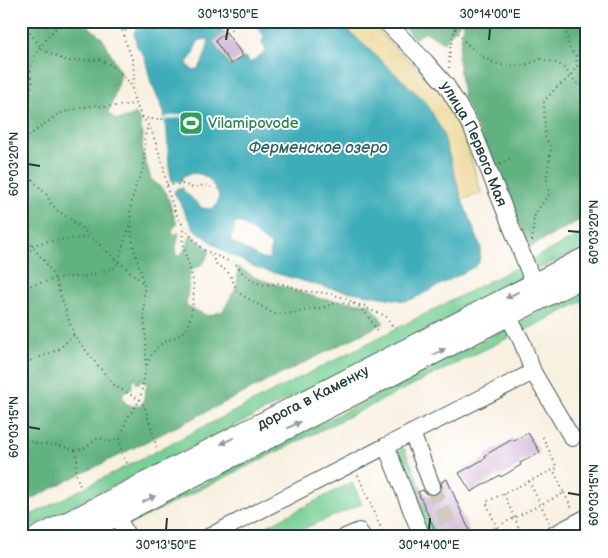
<svg xmlns="http://www.w3.org/2000/svg" width="608" height="558" font-family="'Balsamiq Sans',sans-serif">
<style>
.green{fill:#77d096;stroke:#4b8665}
.forest{fill:#61b27f;stroke:#40785a;fill-rule:evenodd}
.sand{fill:#eeda9e;stroke:#868c69}
.water{fill:#3dadb9;stroke:#2e7576;fill-rule:evenodd}
.pier{fill:#f8f0e0}
.building{fill:#ccabd0}
.lines{fill:none;stroke-linecap:round;stroke-linejoin:round}
.minor-tunnel{stroke:#cdccbe;stroke-width:16;stroke-dasharray:16 8;stroke-linecap:butt}
.minor-casing{stroke:#40584e;stroke-width:18}
.major-casing{stroke:#40584e;stroke-width:23}
.path{stroke:#40584e;stroke-width:2;stroke-dasharray:1 4;stroke-linecap:butt}
.minor{stroke:#fff;stroke-width:16}
.major{stroke:#fff;stroke-width:21}
.oneway{fill:#8f9e9a}
.ticks{fill:none;stroke:#1f3d34;stroke-width:2}
.labels{text-anchor:middle;stroke-width:4;stroke-linejoin:round;paint-order:stroke}
.leisure-label{font-size:15px;fill:#27864d;stroke:#fff;text-anchor:start}
.street-label{font-size:15px;fill:#1f3d34;stroke:#fff}
.water-label{font-size:16px;font-style:italic;fill:#2a6463;stroke:#fff}
.neatline{fill:none;stroke:#1f3d34;stroke-width:2}
.ticks-label{font-size:12px;text-anchor:middle;fill:#1f3d34}
</style>
<rect width="100%" height="100%" fill="#fff"/>
<filter id="ink" filterUnits="userSpaceOnUse"><feTurbulence type="fractalNoise" baseFrequency=".02" numOctaves="2"/><feDisplacementMap in="SourceGraphic" scale="10" xChannelSelector="R" yChannelSelector="G"/><feConvolveMatrix kernelMatrix="1 2 1 2 8 2 1 2 1" color-interpolation-filters="sRGB"/></filter>
<filter id="wash" filterUnits="userSpaceOnUse"><feTurbulence type="fractalNoise" baseFrequency=".0096" numOctaves="4" result="noise"/><feDisplacementMap in="SourceGraphic" scale="20" xChannelSelector="R" yChannelSelector="G"/><feGaussianBlur stdDeviation="1.12" result="paint"/><feColorMatrix in="noise" values="0 0 0 0 0 0 0 0 0 0 0 0 0 0 0 0 0 1.4 0 .05"/><feComposite in="paint" operator="in"/></filter>
<g filter="url(#wash)">
<rect width="100%" height="100%" fill="#f8f0e0"/>
<g class="green">
<path d="M 587,231 L 587,246 L 539,269 L 532,259 Z"/>
<path d="M 521,265 L 526,278 L 411,338 L 21,532 L 21,520 Z"/>
<path d="M 587,287 L 587,299 L 524,331 L 521,322 Z"/>
<path d="M 506,329 L 510,337 L 130,524 L 128,522 Z"/>
<path d="M 404,448 L 422,490 L 419,492 L 438,537 L 428,537 L 393,455 Z"/>
<path d="M 352,482 L 362,504 L 284,537 L 246,537 Z"/>
</g>
<g class="forest">
<path d="M 21,21 L 83,21 L 102,38 L 121,73 L 113,100 L 108,113 L 117,120 L 130,117 L 135,113 L 140,121 L 141,129 L 143,134 L 142,150 L 151,179 L 166,192 L 177,225 L 173,228 L 172,235 L 179,233 L 175,252 L 179,257 L 186,248 L 191,235 L 210,250 L 204,263 L 190,271 L 186,306 L 208,316 L 223,311 L 237,286 L 238,267 L 256,278 L 321,299 L 370,304 L 384,323 L 21,504 ZM 134,376 L 137,384 L 142,380 L 147,385 L 142,406 L 132,406 L 125,403 L 122,395 L 126,390 L 131,390 Z"/>
<path d="M 400,21 L 460,21 L 460,23 L 443,43 L 426,32 L 414,39 Z"/>
<path d="M 464,21 L 587,21 L 587,216 L 530,247 L 463,97 L 458,58 Z"/>
</g>
<path class="sand" d="M 340,21 L 368,21 L 441,91 L 461,125 L 481,193 L 462,200 L 442,131 Z"/>
<path class="water" d="M 140,21 L 219,21 L 217,23 L 224,33 L 213,41 L 231,67 L 245,57 L 250,63 L 266,51 L 262,43 L 264,36 L 256,25 L 236,21 L 340,21 L 347,29 L 426,102 L 442,131 L 462,200 L 481,247 L 479,262 L 476,266 L 413,299 L 405,301 L 328,288 L 257,268 L 225,252 L 193,228 L 174,192 L 177,188 L 183,188 L 183,190 L 202,208 L 212,209 L 217,204 L 219,195 C 216,190 213,184 210,180 C 202,172 191,171 182,177 L 182,181 L 172,181 L 169,167 L 167,132 L 164,113 L 161,104 L 151,83 L 145,58 L 137,46 L 134,33 ZM 209,39 C 208,48 204,60 199,68 L 193,70 L 189,67 L 187,63 C 189,59 192,57 194,53 C 197,46 194,46 200,40 ZM 234,223 L 241,223 L 271,245 L 270,259 L 262,259 L 230,241 L 234,230 Z"/>
<path class="pier" d="M 196,112 L 199,132 L 186,134 L 183,117 L 166,120 L 165,117 Z"/>
<g id="blocks">
<g class="building">
<path d="M 226,32 L 243,56 L 231,64 L 215,41 Z"/>
<path d="M 195,114 L 198,130 L 188,131 L 185,115 Z"/>
<path d="M 528,433 L 540,452 L 520,463 L 521,465 L 501,477 L 500,475 L 471,492 L 459,473 L 486,458 L 485,455 L 513,439 L 514,441 Z"/>
<path d="M 447,479 L 470,532 L 460,537 L 438,537 L 418,492 L 423,490 L 425,493 L 430,496 L 436,495 L 439,493 L 442,488 L 441,482 Z"/>
</g>
</g>
</g>
<g filter="url(#ink)">
<use href="#blocks" fill-opacity="0" stroke="#40584e" stroke-width="1"/>
<g class="lines">
<path class="minor-tunnel" d="M 432,486 L 454,537"/>
<g class="minor-casing">
<g id="minor">
<path id="s1" d="M 385,21 L 425,61 L 446,85 L 472,128 L 534,284"/>
<path d="M 508,316 L 522,342 L 533,372 L 572,438"/>
<path d="M 412,433 L 432,486"/>
<path d="M 386,446 L 533,372"/>
<path d="M 117,516 L 128,537"/>
<path d="M 208,537 L 386,446 L 422,537"/>
<path d="M 345,537 L 359,531 L 362,537"/>
<path d="M 549,537 L 587,517"/>
</g>
</g>
<g class="major-casing">
<g id="major">
<path id="s2" d="M 38,537 L 85,514 L 587,257"/>
<path d="M 74,537 L 587,275"/>
</g>
</g>
<g class="path">
<path d="M 21,21 L 40,46 L 47,52 L 67,61 L 101,60 L 109,64 L 123,76 L 129,82 L 132,89"/>
<path d="M 24,21 L 31,25 L 49,21"/>
<path d="M 119,21 L 124,36"/>
<path d="M 129,21 L 126,28 L 124,38 L 133,61 L 134,77 L 132,89 L 134,99 L 140,113 L 152,132 L 163,164 L 167,188 L 175,212 L 184,227 L 198,245 L 204,250 L 237,265 L 244,275 L 257,283 L 265,285 L 280,283 L 304,291 L 325,293 L 345,298 L 356,304 L 365,306 L 370,310 L 386,316 L 393,328"/>
<path d="M 225,21 L 233,33"/>
<path d="M 455,29 C 477,60 505,76 541,59 C 549,61 559,63 565,69 C 574,78 572,83 587,87"/>
<path d="M 585,35 L 587,36"/>
<path d="M 449,68 L 450,49 L 457,21"/>
<path d="M 21,79 L 28,79 C 31,73 30,66 33,60 C 40,45 51,33 62,21"/>
<path d="M 21,115 C 30,107 28,93 33,83 L 30,76"/>
<path d="M 142,117 L 149,119 L 165,119"/>
<path d="M 21,143 L 30,135 L 57,115 L 67,111 L 94,105 L 105,107 L 135,104"/>
<path d="M 21,147 L 24,164 L 27,172 L 32,179 L 47,195 L 51,204 L 58,211 L 76,223 L 112,256 L 143,283"/>
<path d="M 500,164 L 510,159"/>
<path d="M 167,185 L 183,184 L 194,188 L 204,185 L 211,187"/>
<path d="M 21,233 L 46,263 L 55,279 L 74,335 L 95,362 L 115,386 L 140,400 L 146,411 L 157,448"/>
<path d="M 532,241 L 534,217 L 539,208 L 549,194 C 544,175 550,166 551,147 L 545,137 L 544,101 L 558,86 L 564,82 L 570,77 L 577,66 L 576,56 L 570,50 L 568,41 L 566,33 L 566,21"/>
<path d="M 32,245 L 49,241 L 91,237"/>
<path d="M 21,254 L 29,251 L 33,247"/>
<path d="M 211,255 L 217,265 L 227,271 L 231,277 L 237,291 L 242,295 L 274,314 L 295,313 L 311,309 L 321,308 L 336,303 L 354,304"/>
<path d="M 21,288 L 64,277 L 84,277 L 116,267 L 131,222"/>
<path d="M 359,306 C 368,316 374,323 378,335"/>
<path d="M 21,364 L 46,355 L 59,349 L 74,335"/>
<path d="M 147,365 C 150,356 155,348 163,343 C 176,336 185,336 190,318 C 193,306 195,292 193,280 C 189,262 179,245 184,227"/>
<path d="M 21,439 L 39,444 L 57,445 L 75,450 L 83,449 L 95,440 L 101,438 L 109,442 L 120,438"/>
<path d="M 75,450 C 79,461 76,461 76,471 C 76,476 79,482 80,487"/>
<path d="M 127,463 L 122,455 L 120,438 L 127,419 L 140,400 L 146,367 L 146,341 L 144,315 L 144,283 L 133,245 L 130,209 L 136,185 L 143,170 L 144,163 L 145,146 L 144,140 L 148,125"/>
<path d="M 358,475 L 385,537"/>
<path d="M 529,481 L 549,522"/>
<path d="M 564,493 L 573,510"/>
<path d="M 504,494 L 523,537"/>
<path d="M 21,505 L 25,515"/>
<path d="M 476,537 L 564,493 L 553,469"/>
<path d="M 501,537 L 486,502 L 557,468 L 542,435"/>
<path d="M 530,537 L 537,533"/>
</g>
<use href="#minor" class="minor"/>
<use href="#major" class="major"/>
</g>
<defs><path id="oneway-solid" d="M-6-.8H1V-3.2L6.5 0L1 3.2V.8H-6Z" transform="scale(1.25)"/></defs>
<g class="oneway">
<use href="#oneway-solid" transform="translate(512 295) rotate(153)"/>
<use href="#oneway-solid" transform="translate(439 352) rotate(-27)"/>
<use href="#oneway-solid" transform="translate(294 425) rotate(-27)"/>
<use href="#oneway-solid" transform="translate(227 441) rotate(153)"/>
<use href="#oneway-solid" transform="translate(149 499) rotate(-27)"/>
</g>
</g>
<path class="ticks" d="M 226,40 L 228,28M 489,40 L 490,28M 28,164 L 40,166M 568,231 L 580,232M 28,427 L 40,429M 568,493 L 580,495M 166,530 L 167,518M 429,530 L 430,518"/>
<defs>
<g id="stadium-square" transform="scale(1.25)"><rect x="-9" y="-9" width="18" height="18" rx="4" fill="#2e9e5b" stroke="#fff"/><path d="M0-5a6.5 5 0 1 0 0 10a6.5 5 0 1 0 0-10ZM-3.5-1.8h7v3.6h-7Z" fill="#fff"/></g>
</defs>
<g fill-rule="evenodd">
<use href="#stadium-square" x="191" y="123"/>
</g>
<g class="labels">
<g class="leisure-label">
<text x="208" y="128">Vilamipovode</text>
</g>
<g class="street-label">
<text dy="5" stroke="none"><textPath href="#s1" startOffset="154">улица Первого Мая</textPath></text>
<text dy="5" stroke="none"><textPath href="#s2" startOffset="308">дорога в Каменку</textPath></text>
</g>
<g class="water-label">
<text x="318" y="153">Ферменское озеро</text>
</g>
</g>
<rect width="608" height="558" fill="none" stroke="#fff" stroke-width="55"/>
<rect x="28" y="28" width="552" height="502" class="neatline"/>
<g class="ticks-label">
<text x="228" y="18">30°13'50"E</text>
<text x="490" y="18">30°14'00"E</text>
<text transform="translate(14 164) rotate(-90)" y="4">60°03'20"N</text>
<text transform="translate(594 232) rotate(-90)" y="4">60°03'20"N</text>
<text transform="translate(14 427) rotate(-90)" y="4">60°03'15"N</text>
<text transform="translate(594 495) rotate(-90)" y="4">60°03'15"N</text>
<text x="166" y="549">30°13'50"E</text>
<text x="429" y="549">30°14'00"E</text>
</g>
</svg>
